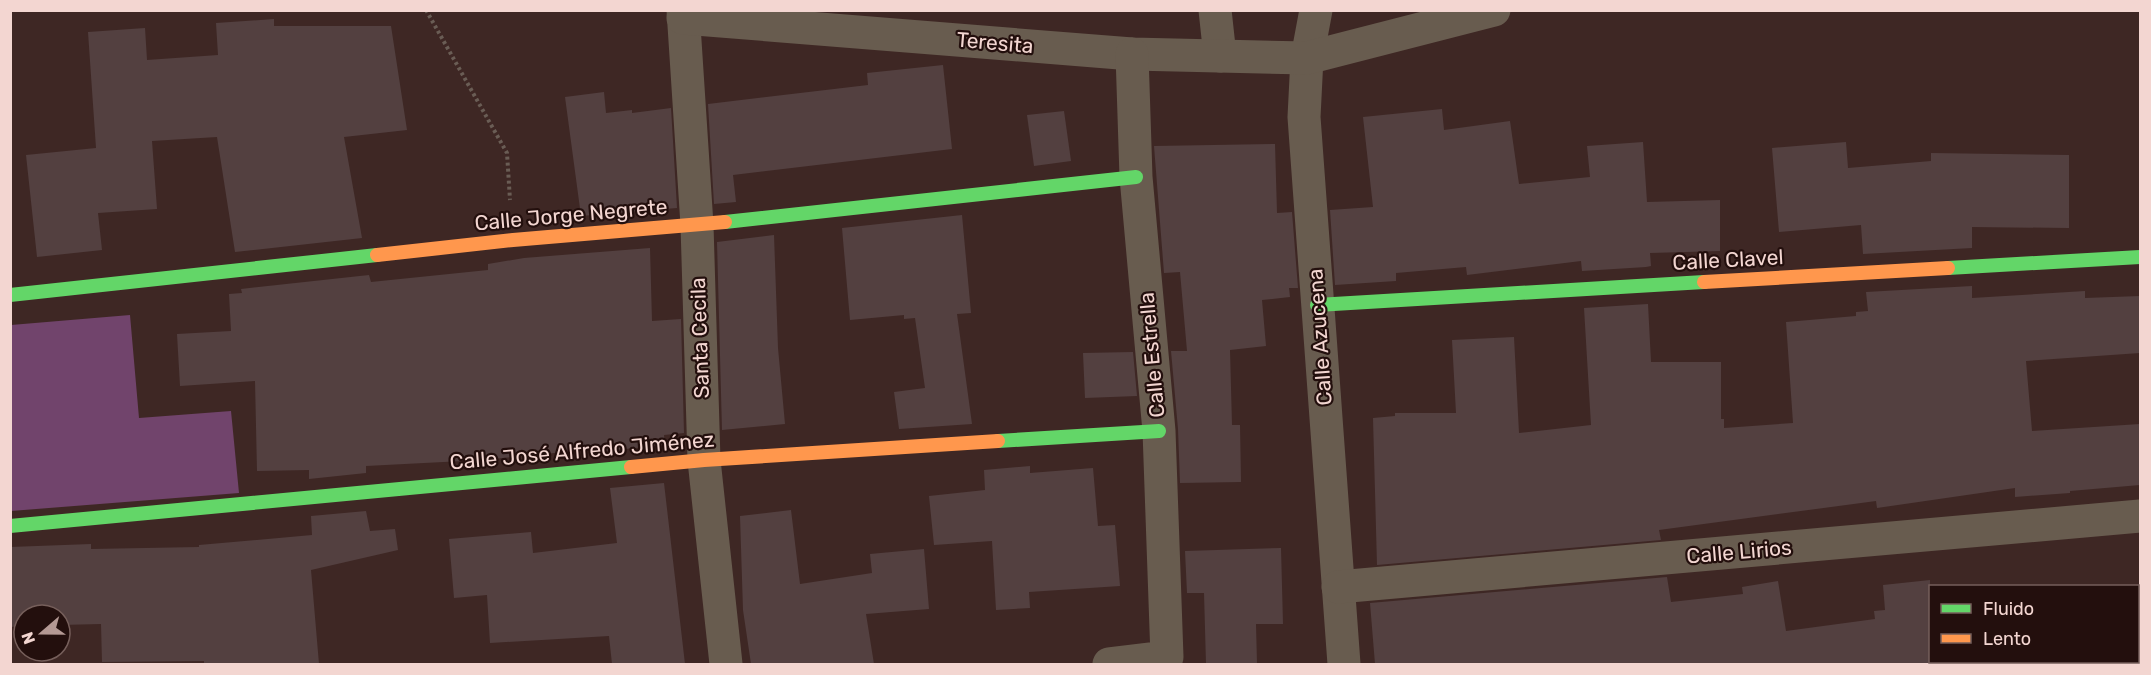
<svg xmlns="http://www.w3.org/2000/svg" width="2151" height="675" font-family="Rubik,sans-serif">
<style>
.forest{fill:#71446c}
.building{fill:#534040}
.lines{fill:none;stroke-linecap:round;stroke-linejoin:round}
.path{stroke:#6a5d55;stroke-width:4;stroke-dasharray:3 3;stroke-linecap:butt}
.street{stroke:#685c4f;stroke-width:33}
.fast{stroke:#63d668;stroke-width:14}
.slow{stroke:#ff974d;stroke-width:14}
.labels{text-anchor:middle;stroke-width:4.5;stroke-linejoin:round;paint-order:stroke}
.street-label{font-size:21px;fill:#f3d6d1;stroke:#230f0d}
</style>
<rect width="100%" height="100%" fill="#3e2724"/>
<path class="forest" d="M 130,315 L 139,418 L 231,411 L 239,493 L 11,511 L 11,325 Z"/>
<g class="building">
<path d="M 274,19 L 274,26 L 391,26 L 407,130 L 344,137 L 362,238 L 235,252 L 217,137 L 152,141 L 157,209 L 98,213 L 102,250 L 37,257 L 26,155 L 96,148 L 88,32 L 145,28 L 147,60 L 218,55 L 216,23 Z"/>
<path d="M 943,65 L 952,149 L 733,175 L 736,202 L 714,204 L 708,104 L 868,85 L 867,73 Z"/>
<path d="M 604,92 L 606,113 L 632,110 L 632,113 L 671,108 L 677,208 L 581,216 L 565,97 Z"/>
<path d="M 1442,109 L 1444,130 L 1510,121 L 1519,184 L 1590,177 L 1587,146 L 1643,142 L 1647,202 L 1720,200 L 1720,251 L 1650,253 L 1651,266 L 1646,267 L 1582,271 L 1581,261 L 1467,275 L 1466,267 L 1396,273 L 1396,281 L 1335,285 L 1330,210 L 1373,207 L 1363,117 Z"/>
<path d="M 1064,111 L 1071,161 L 1034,166 L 1027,115 Z"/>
<path d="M 1846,142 L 1848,168 L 1931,161 L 1931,153 L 2069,155 L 2069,228 L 1972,227 L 1972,248 L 1863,254 L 1861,225 L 1779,232 L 1772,148 Z"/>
<path d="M 1275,144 L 1277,213 L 1292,212 L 1298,288 L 1289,288 L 1290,297 L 1262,300 L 1266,346 L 1230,350 L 1232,425 L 1240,425 L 1241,482 L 1180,483 L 1178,429 L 1171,351 L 1187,351 L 1180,272 L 1164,273 L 1154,146 Z"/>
<path d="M 962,215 L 971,313 L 957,314 L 972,424 L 899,429 L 894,392 L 925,388 L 915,318 L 904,319 L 904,315 L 850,320 L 842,228 Z"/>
<path d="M 774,235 L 778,348 L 785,424 L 722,430 L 717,242 Z"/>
<path d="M 650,248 L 652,321 L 681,319 L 684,433 L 664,435 L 665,445 L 605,451 L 605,448 L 482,460 L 366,466 L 366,473 L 309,479 L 309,470 L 257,471 L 255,381 L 180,386 L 177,334 L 231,331 L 229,294 L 242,293 L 241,289 L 369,275 L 371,282 L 488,270 L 488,264 L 524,258 Z"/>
<path d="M 1972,286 L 1972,298 L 2085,291 L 2085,298 L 2140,296 L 2140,353 L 2026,361 L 2032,431 L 2140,424 L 2140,485 L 2070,491 L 2070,493 L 2015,497 L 2015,488 L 1877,508 L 1876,501 L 1659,530 L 1661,540 L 1377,565 L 1373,418 L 1395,416 L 1395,413 L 1456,413 L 1452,340 L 1514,337 L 1519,433 L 1591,425 L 1584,308 L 1648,304 L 1651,362 L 1721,362 L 1721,419 L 1724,419 L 1724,428 L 1793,423 L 1786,322 L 1856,316 L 1856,312 L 1868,311 L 1866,292 Z"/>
<path d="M 1133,352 L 1137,396 L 1085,398 L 1083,353 Z"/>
<path d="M 1030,466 L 1030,473 L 1093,468 L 1098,526 L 1115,525 L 1120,586 L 1029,592 L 1030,608 L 996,610 L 992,541 L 934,545 L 929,496 L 985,490 L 984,470 Z"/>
<path d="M 664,483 L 685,664 L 612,664 L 609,636 L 490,643 L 487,595 L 454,598 L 449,539 L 531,532 L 533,553 L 617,543 L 610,488 Z"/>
<path d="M 791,510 L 800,584 L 872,573 L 870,554 L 924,549 L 929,609 L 866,614 L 874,664 L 751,664 L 743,610 L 740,516 Z"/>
<path d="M 366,511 L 370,531 L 395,529 L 398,550 L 311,570 L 319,664 L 204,664 L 204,661 L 102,662 L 101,624 L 60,625 L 60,615 L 24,615 L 24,626 L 10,627 L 10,547 L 91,544 L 91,549 L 199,547 L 199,545 L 312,535 L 311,516 Z"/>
<path d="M 1281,548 L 1283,624 L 1256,624 L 1257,664 L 1206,664 L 1204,593 L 1187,593 L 1185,551 Z"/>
<path d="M 1667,577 L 1671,602 L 1743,594 L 1742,587 L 1778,581 L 1786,631 L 1875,619 L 1874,611 L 1885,610 L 1883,585 L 1930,580 L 1930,664 L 1375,664 L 1370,603 Z"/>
</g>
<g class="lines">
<path class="path" d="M 426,10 L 507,153 L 510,200"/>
<g class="street">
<path d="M 683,10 L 697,225 L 704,460 L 726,664"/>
<path d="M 1215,10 L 1220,56"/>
<path d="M 1316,10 L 1307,58 L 1304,117 L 1344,664"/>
<path d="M 683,18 L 1132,54 L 1307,58 L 1494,10"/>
<path d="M 1338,587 L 2140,516"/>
<path d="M 1109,664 L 1167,657 L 1159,431 L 1136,177 L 1132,54"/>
</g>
<g class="fast">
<path d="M 725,222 L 1136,177"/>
<path d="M 1948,268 L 2140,257"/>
<path d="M 10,295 L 377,255"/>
<path d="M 1317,305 L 1704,282"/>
<path d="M 998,441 L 1159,431"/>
<path d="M 10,526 L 631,467"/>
</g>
<g class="slow">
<path d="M 377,255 L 513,240 L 725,222"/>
<path d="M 1704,282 L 1948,268"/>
<path d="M 631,467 L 704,460 L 998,441"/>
</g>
</g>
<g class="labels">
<g class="street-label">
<text transform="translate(995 43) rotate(5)" y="7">Teresita</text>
<text transform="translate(571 215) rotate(-5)" y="7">Calle Jorge Negrete</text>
<text transform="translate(1728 260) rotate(-3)" y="7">Calle Clavel</text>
<text transform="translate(1320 337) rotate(-94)" y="7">Calle Azucena</text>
<text transform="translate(700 338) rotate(-92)" y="7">Santa Cecila</text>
<text transform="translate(1152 355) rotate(-95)" y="7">Calle Estrella</text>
<text transform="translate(582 451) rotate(-5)" y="7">Calle José Alfredo Jiménez</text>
<text transform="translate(1739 552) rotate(-5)" y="7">Calle Lirios</text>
</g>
</g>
<rect width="2151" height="675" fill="none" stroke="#f3d6d1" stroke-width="24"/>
<rect x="1929" y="585" width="210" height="78" fill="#230f0d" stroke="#765f5b" stroke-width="1.5"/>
<rect x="1941" y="604" width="30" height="9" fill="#63d668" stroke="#765f5b" stroke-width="1.5"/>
<text x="1983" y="615" font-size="18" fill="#f3d6d1">Fluido</text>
<rect x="1941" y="634" width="30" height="9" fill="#ff974d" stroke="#765f5b" stroke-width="1.5"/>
<text x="1983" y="645" font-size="18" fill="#f3d6d1">Lento</text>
<g transform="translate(42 633) rotate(250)"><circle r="28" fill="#230f0d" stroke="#765f5b" stroke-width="1.5"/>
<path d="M0-4.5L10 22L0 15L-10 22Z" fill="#b49994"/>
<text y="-9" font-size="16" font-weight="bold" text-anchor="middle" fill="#f3d6d1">N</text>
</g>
</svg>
